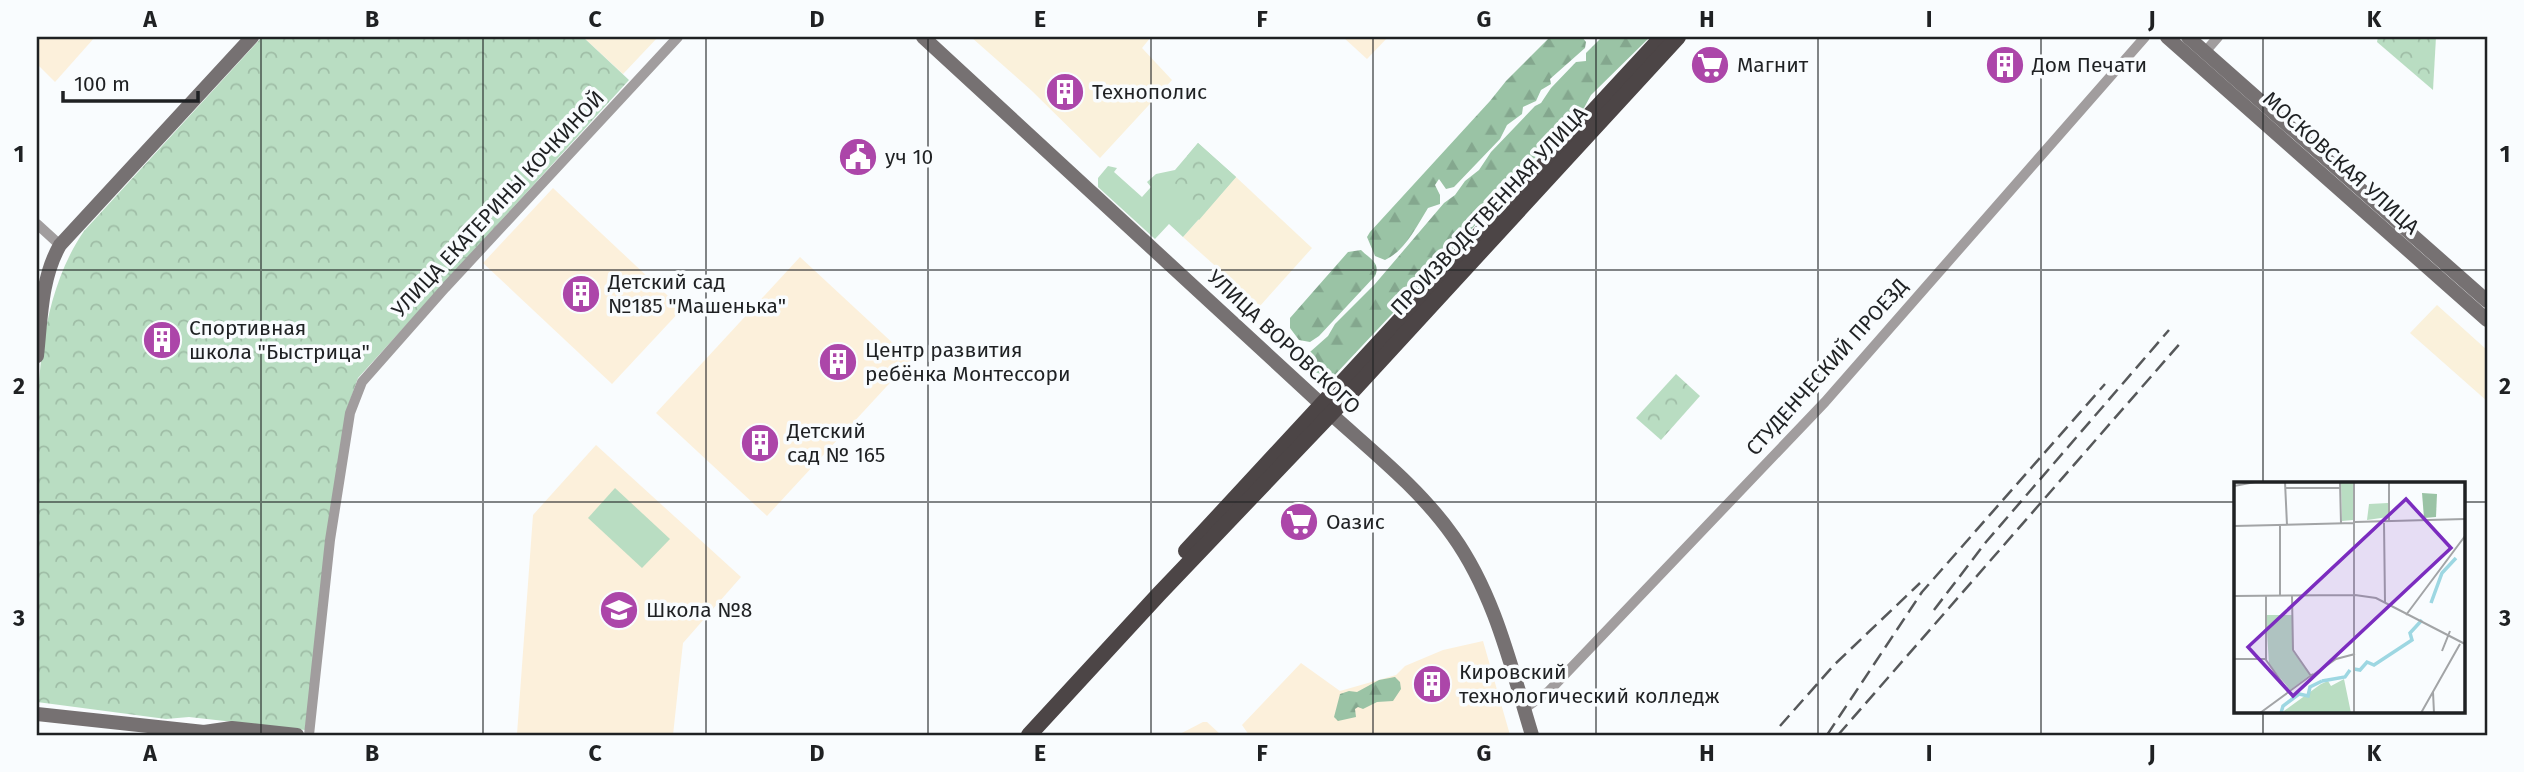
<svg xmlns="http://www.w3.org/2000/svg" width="2524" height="772" font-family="'Fira Sans',sans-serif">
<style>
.commercial{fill:#faf1db}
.education{fill:#fcf0db}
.green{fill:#b9ddc2}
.forest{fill:url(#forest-firs)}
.park{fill:url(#park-crowns)}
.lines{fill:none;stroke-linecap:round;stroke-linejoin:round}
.minor{stroke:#a19d9e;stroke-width:10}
.secondary{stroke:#767172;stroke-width:14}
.trunk{stroke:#4c4546;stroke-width:16}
.rail{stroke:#56585a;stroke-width:2.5;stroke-dasharray:14 7;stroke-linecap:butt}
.grid{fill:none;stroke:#1f2123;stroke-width:2;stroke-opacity:0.55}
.labels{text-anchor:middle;stroke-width:7;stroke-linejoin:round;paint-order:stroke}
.poi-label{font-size:21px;fill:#1f2123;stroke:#f9fcfe;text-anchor:start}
.street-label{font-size:21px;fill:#1f2123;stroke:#f9fcfe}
.inset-river{fill:none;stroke:#9dd7e2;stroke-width:3.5}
.inset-road{fill:none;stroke:#a2a4a6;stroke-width:2}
.view{fill:#7b2cbf;fill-opacity:0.15;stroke:#7b2cbf;stroke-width:3.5}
.inset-edge{fill:none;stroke:#1f2123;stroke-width:3.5}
.neatline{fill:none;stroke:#1f2123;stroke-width:2.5}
.grid-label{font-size:23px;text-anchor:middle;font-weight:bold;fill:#1f2123}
</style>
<defs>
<pattern id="forest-firs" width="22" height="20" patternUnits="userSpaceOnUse" patternTransform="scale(1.75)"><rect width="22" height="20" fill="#9ac3a5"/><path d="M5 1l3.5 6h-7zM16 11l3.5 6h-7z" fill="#84a78e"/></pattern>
<pattern id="park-crowns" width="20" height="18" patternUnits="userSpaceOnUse" patternTransform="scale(1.75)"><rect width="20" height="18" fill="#b9ddc2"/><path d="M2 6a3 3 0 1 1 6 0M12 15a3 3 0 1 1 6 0" fill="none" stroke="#9fbda6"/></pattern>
</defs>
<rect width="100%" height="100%" fill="#f9fcfe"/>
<g class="commercial">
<path d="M 583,37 L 658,37 L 623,74 Z"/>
<path d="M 971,37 L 1151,37 L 1142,48 L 1172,80 L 1100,158 L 1032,91 Z"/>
<path d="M 1236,177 L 1312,248 L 1260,306 L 1183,237 Z"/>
<path d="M 2437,305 L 2487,350 L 2487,401 L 2410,333 Z"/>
</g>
<g class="education">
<path d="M 37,37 L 95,37 L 55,82 L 37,64 Z"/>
<path d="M 1343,37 L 1388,37 L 1367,59 Z"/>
<path d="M 553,188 L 682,309 L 612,384 L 483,263 Z"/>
<path d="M 800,257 L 911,360 L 767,516 L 656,413 Z"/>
<path d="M 596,445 L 741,577 L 683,643 L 673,735 L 517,734 L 533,515 Z"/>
<path d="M 1483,641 L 1510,735 L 1249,735 L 1242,725 L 1301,663 L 1340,691 L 1396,675 L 1405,666 L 1443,650 Z"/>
<path d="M 1203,722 L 1207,722 L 1221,735 L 1178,735 Z"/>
</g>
<g class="green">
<path d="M 1198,143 L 1236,177 L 1183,237 L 1169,224 L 1155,239 L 1098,187 L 1098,178 L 1108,166 L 1117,168 L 1114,172 L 1142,197 L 1151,187 L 1147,182 L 1156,174 L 1175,170 Z"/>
<path d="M 615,488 L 670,539 L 642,568 L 588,518 Z"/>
</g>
<g class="forest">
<path d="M 1550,37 L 1582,37 L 1586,42 L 1585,48 L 1550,79 L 1551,84 L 1541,90 L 1536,101 L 1523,107 L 1522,114 L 1507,125 L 1500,139 L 1454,187 L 1446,189 L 1439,179 L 1435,185 L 1440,195 L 1440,204 L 1428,208 C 1416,227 1406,250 1385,260 L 1375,256 L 1367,237 L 1370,232 L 1490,101 L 1506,81 Z"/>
<path d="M 1602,37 L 1650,37 L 1591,95 L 1584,108 L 1514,179 L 1496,203 L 1332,378 L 1315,372 L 1307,359 L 1310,352 L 1328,336 L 1335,324 L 1375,284 L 1444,203 L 1455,195 L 1465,181 L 1479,170 L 1491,152 L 1535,106 L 1541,103 L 1551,88 L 1576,62 L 1586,61 L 1586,53 Z"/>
<path d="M 1361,250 C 1370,259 1381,263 1375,276 L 1319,336 L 1310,342 L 1299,340 L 1290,328 L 1290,318 L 1348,252 Z"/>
<path d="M 1395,677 L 1400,682 L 1401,689 L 1393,701 L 1377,702 L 1363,709 L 1358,707 L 1355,709 L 1356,717 L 1338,721 L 1334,717 L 1340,694 L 1349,691 L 1357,692 L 1379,680 Z"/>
</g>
<g class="park">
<path d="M 262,37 L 583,37 L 629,80 L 358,378 L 347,409 L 305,730 L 189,717 L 166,719 L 37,702 C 37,640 37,578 37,516 C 37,424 30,310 84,231 Z"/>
<path d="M 2378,37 L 2436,37 L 2433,90 L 2377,42 Z"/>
<path d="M 1198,143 L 1236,177 L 1199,220 L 1168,189 L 1194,163 L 1187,156 Z"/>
<path d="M 1676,374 L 1700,396 L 1661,440 L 1636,418 Z"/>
</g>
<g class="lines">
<g class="minor">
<path d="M 2205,52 L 2218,37"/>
<path d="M 37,224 L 60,245"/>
<path d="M 1524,709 L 1549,691 L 1825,402 L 2145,37"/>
<path d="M 309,735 L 330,540 L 350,413 L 362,382 L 445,288 L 678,37"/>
</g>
<g class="secondary">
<path d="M 923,37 L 1321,404"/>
<path d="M 2167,37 L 2487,320"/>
<path d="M 2188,37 L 2487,301"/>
<path d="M 37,356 C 41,319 41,278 60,245 L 252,37"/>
<path d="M 1331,414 C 1373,452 1420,489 1453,536 C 1495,595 1511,667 1532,735"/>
<path d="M 37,714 L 204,732 L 232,728 L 297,735"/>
</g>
<g class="trunk">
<path d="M 1186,551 L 1662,37"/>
<path d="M 1029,735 L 1159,594 L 1348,396 L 1678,37"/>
</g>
<g class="rail">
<path d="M 1934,610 L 1986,542 L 2169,330"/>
<path d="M 1780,726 L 1834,665 L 1920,583"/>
<path d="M 1827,735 L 1922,592 L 2105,384"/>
<path d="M 1838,735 L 2183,340"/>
</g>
</g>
<path class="grid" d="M 261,37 L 261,735M 483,37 L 483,735M 706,37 L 706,735M 928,37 L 928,735M 1151,37 L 1151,735M 1373,37 L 1373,735M 1596,37 L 1596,735M 1818,37 L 1818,735M 2041,37 L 2041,735M 2263,37 L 2263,483M 37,270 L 2487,270M 37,502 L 2235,502M 2463,502 L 2487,502M 2263,711 L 2263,735"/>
<defs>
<g id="supermarket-disc" transform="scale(2.0125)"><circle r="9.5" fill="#ac46a9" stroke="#f9fcfe"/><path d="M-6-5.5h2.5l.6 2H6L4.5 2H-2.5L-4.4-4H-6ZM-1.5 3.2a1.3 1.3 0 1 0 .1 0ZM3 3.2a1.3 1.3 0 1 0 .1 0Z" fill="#fff"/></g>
<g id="building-disc" transform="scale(2.0125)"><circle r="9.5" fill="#ac46a9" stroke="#f9fcfe"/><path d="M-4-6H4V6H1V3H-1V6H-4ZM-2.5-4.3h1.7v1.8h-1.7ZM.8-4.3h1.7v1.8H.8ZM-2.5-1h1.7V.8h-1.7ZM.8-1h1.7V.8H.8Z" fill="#fff"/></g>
<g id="civic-disc" transform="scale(2.0125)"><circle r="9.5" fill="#ac46a9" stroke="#f9fcfe"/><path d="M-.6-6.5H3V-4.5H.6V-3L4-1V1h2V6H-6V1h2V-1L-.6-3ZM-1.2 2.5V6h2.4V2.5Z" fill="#fff"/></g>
<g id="school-disc" transform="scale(2.0125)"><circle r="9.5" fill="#ac46a9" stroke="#f9fcfe"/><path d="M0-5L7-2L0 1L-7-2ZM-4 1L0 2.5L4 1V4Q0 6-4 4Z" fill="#fff"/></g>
</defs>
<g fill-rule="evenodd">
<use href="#supermarket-disc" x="1710" y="65"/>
<use href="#building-disc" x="2005" y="65"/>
<use href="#building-disc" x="1065" y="92"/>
<use href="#civic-disc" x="858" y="157"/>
<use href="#building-disc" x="581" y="294"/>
<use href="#building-disc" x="162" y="340"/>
<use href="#building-disc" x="838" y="362"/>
<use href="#building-disc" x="760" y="443"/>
<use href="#supermarket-disc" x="1299" y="522"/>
<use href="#school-disc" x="619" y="610"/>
<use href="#building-disc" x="1432" y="684"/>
</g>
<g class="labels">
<g class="poi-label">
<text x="1737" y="72">Магнит</text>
<text x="2032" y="72">Дом Печати</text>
<text x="1092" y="99">Технополис</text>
<text x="885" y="164">уч 10</text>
<text x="608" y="289">Детский сад<tspan x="608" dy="24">№185 "Машенька"</tspan></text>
<text x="189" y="335">Спортивная<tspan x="189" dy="24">школа "Быстрица"</tspan></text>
<text x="865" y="357">Центр развития<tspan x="865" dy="24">ребёнка Монтессори</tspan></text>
<text x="787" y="438">Детский<tspan x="787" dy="24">сад № 165</tspan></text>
<text x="1326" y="529">Оазис</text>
<text x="646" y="617">Школа №8</text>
<text x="1459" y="679">Кировский<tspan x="1459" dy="24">технологический колледж</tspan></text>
</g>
<g class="street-label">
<text transform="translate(2341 163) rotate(42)" y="7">МОСКОВСКАЯ УЛИЦА</text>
<text transform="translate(498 204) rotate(-47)" y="7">УЛИЦА ЕКАТЕРИНЫ КОЧКИНОЙ</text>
<text transform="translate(1489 211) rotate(-47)" y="7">ПРОИЗВОДСТВЕННАЯ УЛИЦА</text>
<text transform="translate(1284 342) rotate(43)" y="7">УЛИЦА ВОРОВСКОГО</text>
<text transform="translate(1827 367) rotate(-48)" y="7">СТУДЕНЧЕСКИЙ ПРОЕЗД</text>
</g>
</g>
<g transform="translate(2234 482)">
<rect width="231" height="231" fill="#f9fcfe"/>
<path d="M 154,21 L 154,35 L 133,38 L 135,22 ZM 110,197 L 117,231 L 47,231 L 87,202 L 94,199 L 97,204 Z" fill="#b9ddc2"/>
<path d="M 188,11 L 203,12 L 202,35 L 190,36 Z" fill="#9ac3a5"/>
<path d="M 107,0 L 119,0 L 119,38 L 108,39 ZM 32,133 L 58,133 L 58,168 L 76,193 L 56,208 L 35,182 Z" fill="#b9ddc2"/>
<path class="inset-river" d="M 197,121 L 208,91 L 222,76M 120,187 L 126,188 L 133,180 L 140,183 L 178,158 L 176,151 L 188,138M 88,199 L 111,195 L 116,188M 47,231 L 49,224 L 65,212 L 74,214 L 76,205 L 88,199"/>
<path class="inset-road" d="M 51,0 L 53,43M 106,0 L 107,41M 120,0 L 120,231M 155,0 L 155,39M 0,4 L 21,0M 52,6 L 107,6M 121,40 L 231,37M 150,41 L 151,120M 0,44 L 120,41M 46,44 L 46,113M 121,113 L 142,116 L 231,162M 0,114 L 120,113M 32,114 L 32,178 L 55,210M 58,114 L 59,168 L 77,194M 172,133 L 231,54M 208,169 L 216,149M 0,177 L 32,177M 76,195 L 102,177 L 121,172M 199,210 L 200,231M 26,231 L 79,192M 187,231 L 226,162"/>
<path class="view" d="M 172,17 L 217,66 L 59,214 L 14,165 Z"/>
<rect width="231" height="231" class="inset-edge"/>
</g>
<rect width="2524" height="772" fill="none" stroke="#f9fcfe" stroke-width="77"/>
<path d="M63 91v10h135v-10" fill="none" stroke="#1f2123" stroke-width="3.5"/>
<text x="74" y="91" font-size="21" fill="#1f2123" stroke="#f9fcfe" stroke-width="5" paint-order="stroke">100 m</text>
<rect x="38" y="38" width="2448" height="696" class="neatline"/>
<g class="grid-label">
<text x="150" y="27">A</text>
<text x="372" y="27">B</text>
<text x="595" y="27">C</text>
<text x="817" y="27">D</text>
<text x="1040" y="27">E</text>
<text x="1262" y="27">F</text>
<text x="1484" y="27">G</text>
<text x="1707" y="27">H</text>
<text x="1929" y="27">I</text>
<text x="2152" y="27">J</text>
<text x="2374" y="27">K</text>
<text x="19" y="162">1</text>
<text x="2505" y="162">1</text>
<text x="19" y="394">2</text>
<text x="2505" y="394">2</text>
<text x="19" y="626">3</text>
<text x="2505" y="626">3</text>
<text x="150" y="761">A</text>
<text x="372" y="761">B</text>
<text x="595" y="761">C</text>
<text x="817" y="761">D</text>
<text x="1040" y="761">E</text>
<text x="1262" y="761">F</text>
<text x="1484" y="761">G</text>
<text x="1707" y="761">H</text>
<text x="1929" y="761">I</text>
<text x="2152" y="761">J</text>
<text x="2374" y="761">K</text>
</g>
</svg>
